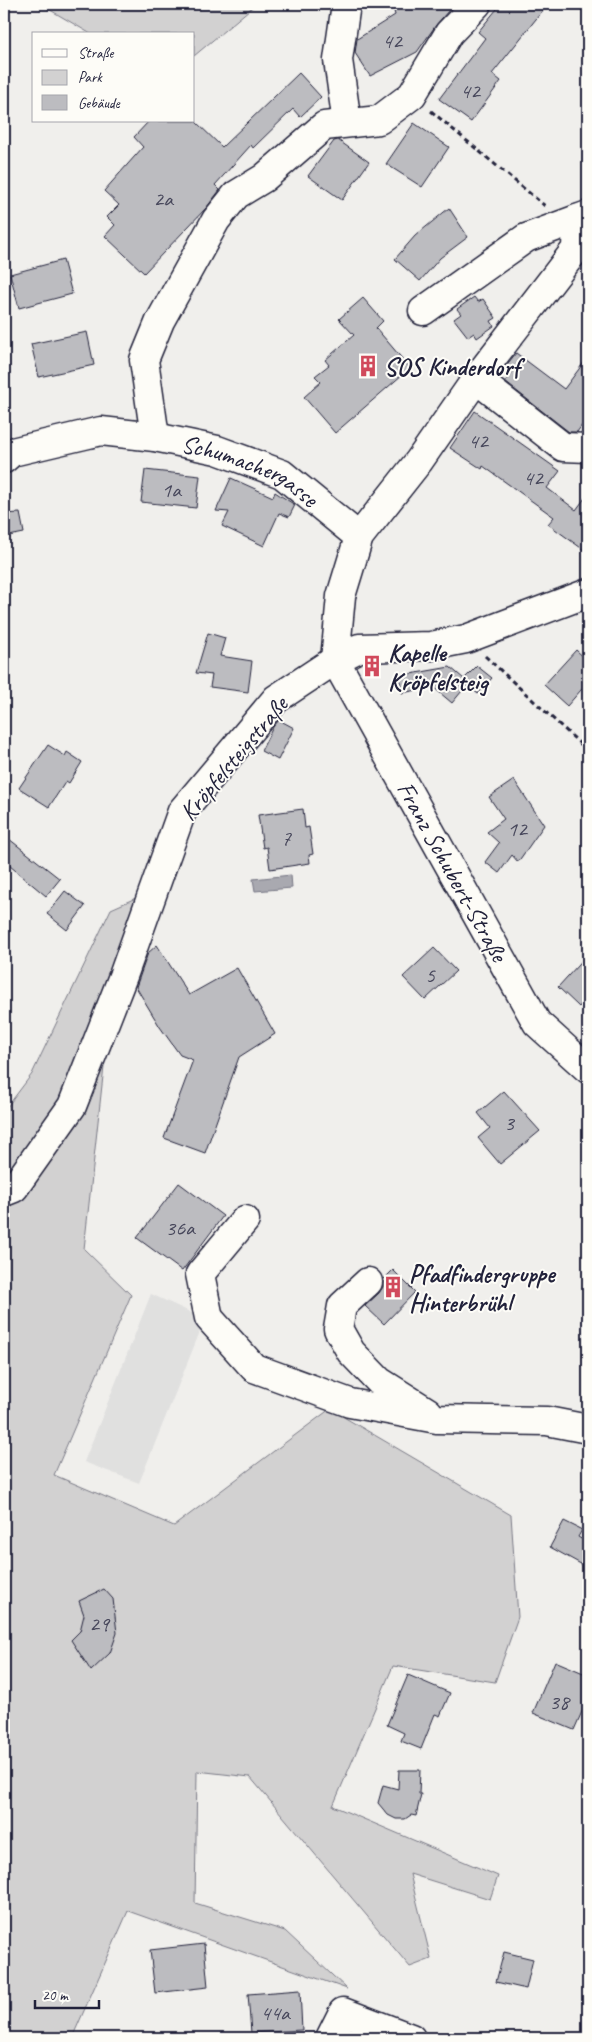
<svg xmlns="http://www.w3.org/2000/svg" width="592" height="2042" font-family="Caveat,sans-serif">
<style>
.built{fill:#e0e0df}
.green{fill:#d2d1d1;stroke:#7a7a86}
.water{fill:#a9a9b0;stroke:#737381}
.building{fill:#bcbcc0;stroke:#22223b}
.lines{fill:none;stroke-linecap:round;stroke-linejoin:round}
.minor-casing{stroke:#22223b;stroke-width:31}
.path{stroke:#22223b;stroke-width:3;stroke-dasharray:5 4;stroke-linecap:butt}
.minor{stroke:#fdfcf7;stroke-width:28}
.labels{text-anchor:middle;stroke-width:4;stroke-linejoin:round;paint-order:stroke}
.number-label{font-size:22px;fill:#48485c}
.poi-label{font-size:25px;font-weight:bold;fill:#22223b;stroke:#fdfcf7;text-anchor:start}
.street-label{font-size:25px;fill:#22223b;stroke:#fdfcf7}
</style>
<rect width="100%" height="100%" fill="#f0efec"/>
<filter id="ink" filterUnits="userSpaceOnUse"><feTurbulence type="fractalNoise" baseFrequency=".02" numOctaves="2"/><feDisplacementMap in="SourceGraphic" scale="10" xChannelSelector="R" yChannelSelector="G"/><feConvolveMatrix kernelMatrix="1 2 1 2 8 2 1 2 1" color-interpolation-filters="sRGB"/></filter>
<g filter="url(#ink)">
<path class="built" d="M 151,1294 L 205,1319 L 139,1483 L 84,1462 Z"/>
<g class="green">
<path d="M 40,4 L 256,4 L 194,56 L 194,34 L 91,34 Z"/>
<path d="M 147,893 L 114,976 L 84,1249 L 131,1295 L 54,1475 L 174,1526 L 330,1409 L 511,1515 L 518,1617 L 495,1682 L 393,1666 L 333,1806 L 498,1876 L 490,1899 L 410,1874 L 431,1959 L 410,1967 L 250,1777 L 197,1771 L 195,1903 L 285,1931 L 347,1989 L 128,1911 L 72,2038 L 4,2038 L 4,1111 L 32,1074 L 111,909 Z"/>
</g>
<path class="water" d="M 291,875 L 292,888 L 255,891 L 253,879 Z"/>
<g class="building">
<path d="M 392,4 L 443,4 L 449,10 L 436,25 L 417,52 L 370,76 L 355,53 L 357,39 L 395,15 Z"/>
<path d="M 501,4 L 548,4 L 492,74 L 501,81 L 471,122 L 439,99 L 485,38 L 478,32 Z"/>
<path d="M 299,73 L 321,97 L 300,117 L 293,109 L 253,148 L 251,145 L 215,185 L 220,190 L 207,207 L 144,273 L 105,236 L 115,225 L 107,217 L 119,205 L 104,191 L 143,147 L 134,137 L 149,121 L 195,121 L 222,147 Z"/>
<path d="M 414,123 L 449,147 L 422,187 L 386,164 Z"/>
<path d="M 338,140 L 369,162 L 342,200 L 308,176 L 334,141 Z"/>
<path d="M 449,208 L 468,237 L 440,258 L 420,281 L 395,259 L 415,236 Z"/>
<path d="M 63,260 L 72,294 L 19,308 L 10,274 Z"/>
<path d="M 474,297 L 478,302 L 483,299 L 496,318 L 491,321 L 494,326 L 477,338 L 474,333 L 468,337 L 454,319 L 461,314 L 457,309 Z"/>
<path d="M 363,298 L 383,321 L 376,328 L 410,368 L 335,433 L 304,397 L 321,382 L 315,376 L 329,365 L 325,360 L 354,335 L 339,319 Z"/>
<path d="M 87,332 L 94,365 L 39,377 L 31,344 Z"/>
<path d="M 516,353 L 564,389 L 588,357 L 588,417 L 577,432 L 569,432 L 505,382 L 512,372 L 505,367 Z"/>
<path d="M 475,411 L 560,471 L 547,488 L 576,510 L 588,494 L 588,553 L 548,524 L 554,517 L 483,466 L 482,469 L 450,448 Z"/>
<path d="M 145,470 L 200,476 L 196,508 L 141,502 Z"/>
<path d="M 231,478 L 273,497 L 275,492 L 295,505 L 289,517 L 279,513 L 264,546 L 222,526 L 229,512 L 216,511 Z"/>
<path d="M 20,513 L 24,533 L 4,537 L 4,514 Z"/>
<path d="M 208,633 L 225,638 L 220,656 L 252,661 L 248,692 L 210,687 L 212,675 L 196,673 Z"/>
<path d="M 576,650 L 588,661 L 588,682 L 567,706 L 544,685 Z"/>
<path d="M 477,666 L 492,678 L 478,694 L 467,685 L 452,703 L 433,687 L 402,693 L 399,676 L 450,667 L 464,679 Z"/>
<path d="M 279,720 L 294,728 L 278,760 L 261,751 L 273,727 Z"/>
<path d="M 48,745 L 65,756 L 67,752 L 82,762 L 69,783 L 66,781 L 49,807 L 19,788 Z"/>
<path d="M 514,780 L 544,825 L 518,862 L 512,855 L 499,873 L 485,862 L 499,843 L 487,832 L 504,819 L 489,797 Z"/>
<path d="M 303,809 L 305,828 L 309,827 L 313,854 L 309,855 L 310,863 L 270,869 L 267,847 L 263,848 L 258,815 Z"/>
<path d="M 4,835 L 60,879 L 46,896 L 4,861 Z"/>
<path d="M 65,891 L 85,906 L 67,930 L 47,914 Z"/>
<path d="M 157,945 L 189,995 L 237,968 L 275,1034 L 239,1057 L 205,1153 L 164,1138 L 193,1060 L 180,1055 L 160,1027 L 136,987 L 148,953 Z"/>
<path d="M 434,948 L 456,971 L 425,1000 L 403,977 Z"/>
<path d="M 588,954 L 588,997 L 579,1007 L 558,987 Z"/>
<path d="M 504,1091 L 540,1131 L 500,1164 L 478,1138 L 490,1128 L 478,1113 Z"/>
<path d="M 179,1183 L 223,1216 L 182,1271 L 137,1238 Z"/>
<path d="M 393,1270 L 415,1292 L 384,1324 L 365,1306 L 379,1293 L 383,1287 L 383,1280 Z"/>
<path d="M 564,1521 L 582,1530 L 578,1537 L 588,1543 L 588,1568 L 550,1547 Z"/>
<path d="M 104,1589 L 113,1599 L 117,1633 L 110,1653 L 91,1671 L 71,1640 L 80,1631 L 84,1615 L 79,1601 Z"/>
<path d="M 555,1661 L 588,1675 L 588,1698 L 574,1730 L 533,1713 Z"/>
<path d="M 408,1675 L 450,1693 L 440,1716 L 435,1714 L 421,1749 L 401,1741 L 404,1733 L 387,1725 Z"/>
<path d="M 399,1770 L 420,1770 L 419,1794 L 421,1794 L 416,1816 L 411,1815 L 405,1819 L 396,1819 L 388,1815 L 378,1803 L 383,1785 L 398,1789 Z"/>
<path d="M 204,1944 L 208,1987 L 155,1993 L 150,1950 Z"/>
<path d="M 504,1952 L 533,1959 L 526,1989 L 496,1982 Z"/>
<path d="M 300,1990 L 302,2030 L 251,2033 L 248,1994 Z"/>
</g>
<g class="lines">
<g class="minor-casing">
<g id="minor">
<path d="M 346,4 L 338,60 L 347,123"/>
<path d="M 423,311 L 526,238 L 577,219"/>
<path d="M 476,379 L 563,447 L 588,448"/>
<path d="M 155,437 L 144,360 L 160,321 L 216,220 L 236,195 L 264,178 L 324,126 L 379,120 L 412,95 L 449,33 L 477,4"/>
<path id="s1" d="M 4,459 L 12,452 L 101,431 L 155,437 L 217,450 L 282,474 L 359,537"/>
<path d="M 335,660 L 341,596 L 359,537 L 419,461 L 476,379 L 576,249 L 577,219 L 588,215"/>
<path d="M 335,660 L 537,1023 L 588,1069"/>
<path d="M 4,1192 L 14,1188 L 72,1106 L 123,976 L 182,811 L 276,699 L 335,660 L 359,648 L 431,646 L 466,639 L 588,593"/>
<path d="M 245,1220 L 200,1274 L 209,1318 L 254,1368 L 350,1403 L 437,1419 L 547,1421 L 588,1429"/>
<path d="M 368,1282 L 342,1306 L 338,1329 L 351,1352 L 379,1381 L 428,1412"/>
<path d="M 330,2038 L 343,2012 L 411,2038"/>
</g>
</g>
<g class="path">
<path d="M 431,111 L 545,206"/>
<path d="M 485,656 L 588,751"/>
</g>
<use href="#minor" class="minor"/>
</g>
</g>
<defs>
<g id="building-bare" transform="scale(1.725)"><path d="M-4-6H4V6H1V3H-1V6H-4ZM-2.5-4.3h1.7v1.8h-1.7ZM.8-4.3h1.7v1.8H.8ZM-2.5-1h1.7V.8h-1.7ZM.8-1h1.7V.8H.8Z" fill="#d1495b" stroke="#fdfcf7" stroke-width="2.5" paint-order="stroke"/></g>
</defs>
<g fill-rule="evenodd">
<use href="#building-bare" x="368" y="366"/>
<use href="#building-bare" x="372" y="666"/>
<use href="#building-bare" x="393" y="1287"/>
</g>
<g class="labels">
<g class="number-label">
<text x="392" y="48">42</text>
<text x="470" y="98">42</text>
<text x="163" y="206">2a</text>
<text x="478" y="448">42</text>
<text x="533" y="485">42</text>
<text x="171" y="497">1a</text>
<text x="517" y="836">12</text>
<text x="286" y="845">7</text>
<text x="430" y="982">5</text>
<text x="509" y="1130">3</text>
<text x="180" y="1235">36a</text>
<text x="99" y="1631">29</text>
<text x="559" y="1709">38</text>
<text x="275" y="2020">44a</text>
</g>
<g class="poi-label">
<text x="384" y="375">SOS Kinderdorf</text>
<text x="388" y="661">Kapelle<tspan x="388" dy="29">Kröpfelsteig</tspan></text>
<text x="409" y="1282">Pfadfindergruppe<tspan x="409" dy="29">Hinterbrühl</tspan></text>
</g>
<g class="street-label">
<text dy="9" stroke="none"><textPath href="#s1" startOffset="258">Schumachergasse</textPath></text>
<text transform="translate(233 758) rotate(-50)" y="9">Kröpfelsteigstraße</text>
<text transform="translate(453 871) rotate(61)" y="9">Franz Schubert-Straße</text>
</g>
</g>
<rect width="592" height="2042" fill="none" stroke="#fdfcf7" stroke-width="20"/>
<rect x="10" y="10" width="572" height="2022" fill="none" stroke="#22223b" stroke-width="2" filter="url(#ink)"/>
<rect x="32" y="32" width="162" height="90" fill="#fdfcf7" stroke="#a5a5ac"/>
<rect x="42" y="49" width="25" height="8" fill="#fdfcf7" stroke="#a5a5ac"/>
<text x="78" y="58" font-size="15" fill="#22223b">Straße</text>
<rect x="42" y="70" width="25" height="15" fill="#d2d1d1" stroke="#a5a5ac"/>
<text x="78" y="82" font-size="15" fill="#22223b">Park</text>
<rect x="42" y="95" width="25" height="15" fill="#bcbcc0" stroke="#a5a5ac"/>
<text x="78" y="108" font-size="15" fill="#22223b">Gebäude</text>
<path d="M35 2000v8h64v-8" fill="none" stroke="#22223b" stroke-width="2.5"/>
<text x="42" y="2000" font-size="15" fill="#22223b" stroke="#fdfcf7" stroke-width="4" paint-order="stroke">20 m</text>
</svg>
